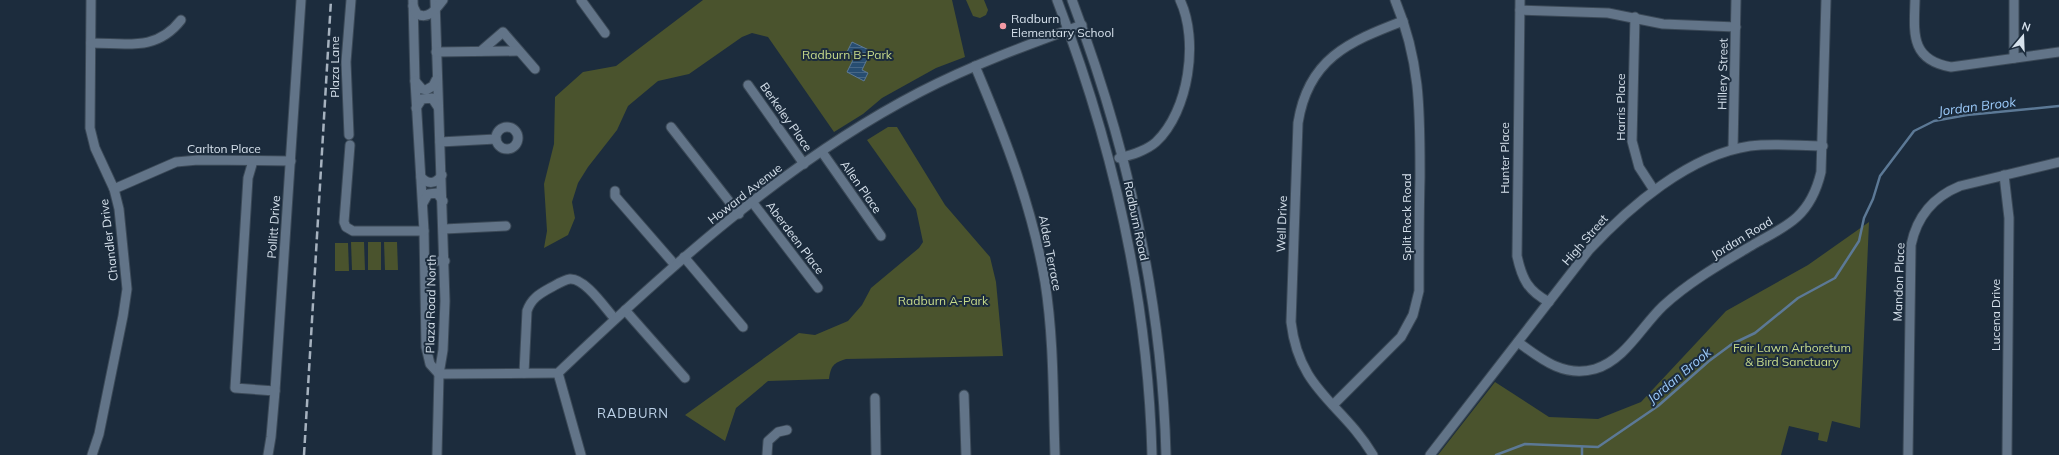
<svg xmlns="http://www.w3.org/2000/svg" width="2059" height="455" font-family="Mulish,sans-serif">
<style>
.green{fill:#4a532d}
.water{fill:url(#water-rules);stroke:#5c7996}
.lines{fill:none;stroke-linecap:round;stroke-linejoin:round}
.stream{stroke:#5c7996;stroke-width:2.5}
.minor-casing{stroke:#3b4957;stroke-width:11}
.minor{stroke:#627488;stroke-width:9}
.rail{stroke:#a6b2bf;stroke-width:2.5;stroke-dasharray:8 4;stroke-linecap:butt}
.poi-dot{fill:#f49aa5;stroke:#1c2c3d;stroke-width:1.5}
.labels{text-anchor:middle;stroke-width:4;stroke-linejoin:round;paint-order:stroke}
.poi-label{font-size:12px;fill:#d6e1ec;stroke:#1c2c3d;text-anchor:start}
.park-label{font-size:12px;fill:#c8db8b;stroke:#1c2c3d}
.street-label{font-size:12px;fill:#d6e1ec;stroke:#1c2c3d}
.water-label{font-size:13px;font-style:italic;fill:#9ccbfb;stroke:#1c2c3d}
.neighbourhood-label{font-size:13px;letter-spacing:1px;fill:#bdd2e8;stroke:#1c2c3d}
</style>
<defs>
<pattern id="water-rules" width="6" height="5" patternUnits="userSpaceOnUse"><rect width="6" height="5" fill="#274d71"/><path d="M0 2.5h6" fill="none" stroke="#466685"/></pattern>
</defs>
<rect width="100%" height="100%" fill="#1c2c3d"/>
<g class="green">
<path d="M 703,0 L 952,0 L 965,57 L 936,68 L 882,98 L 863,114 L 834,132 L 768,37 L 752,33 L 742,37 L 689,74 L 658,81 L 628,106 L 617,130 L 588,167 L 578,183 L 572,202 L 575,218 L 568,235 L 544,248 L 547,231 L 544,184 L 554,144 L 555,97 L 583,72 L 616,66 Z"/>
<path d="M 966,0 L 984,0 L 988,10 L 986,15 L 980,18 L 973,16 Z"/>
<path d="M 888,127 L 897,127 L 945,205 L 990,257 L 996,282 L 1003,356 L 846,359 C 833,363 831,366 829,379 L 768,381 L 736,408 L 725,441 L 685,415 L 799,333 L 815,335 L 848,321 L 862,305 L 871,288 L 919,248 L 923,242 L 916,209 L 867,140 Z"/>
<path d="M 1869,222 L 1860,428 L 1832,421 L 1827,442 L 1818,440 L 1819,433 L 1789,426 L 1781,455 L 1438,455 L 1495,382 L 1549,417 L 1598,419 L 1641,402 L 1726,311 L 1808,265 Z"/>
<path d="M 351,242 L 364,242 L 365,270 L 352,270 Z"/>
<rect x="368" y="242" width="13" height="28"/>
<path d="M 384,242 L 397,242 L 398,270 L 385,270 Z"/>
<path d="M 335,243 L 348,243 L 349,271 L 335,271 Z"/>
</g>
<path class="water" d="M 852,42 L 871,51 L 862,70 L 868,73 L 864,81 L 847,72 L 855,56 L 847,52 Z"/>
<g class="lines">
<g class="stream">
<path d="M 1582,447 L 1582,455"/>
<path d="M 1496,455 L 1525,444 L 1598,447 L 1658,406 L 1709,361 L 1732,344 L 1755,333 L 1798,298 L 1835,278 L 1859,241 L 1864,218 L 1873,199 L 1880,176 L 1914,131 L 1934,121 L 1967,115 L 2059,106"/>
</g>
<g class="minor-casing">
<g id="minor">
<path d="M 91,0 L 90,128 L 95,148 L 114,189 L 119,209 L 127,289 L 123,316 L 99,434 L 92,455"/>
<path d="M 413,0 L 415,81 L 424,231 L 426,347 L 430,364 L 439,374"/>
<path d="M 435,0 L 445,301 L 443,350 L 439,374 L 437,455"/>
<path d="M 581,0 L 605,33"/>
<path d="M 1057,0 C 1113,146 1148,298 1152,455"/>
<path d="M 1072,0 C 1127,146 1162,298 1166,455"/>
<path d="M 1520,0 L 1517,256 C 1522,279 1528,291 1549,302"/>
<path d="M 1915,0 C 1914,33 1910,60 1951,67 L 2059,52"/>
<path d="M 413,6 L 417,14 C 429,20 436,9 443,0"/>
<path d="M 1520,10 L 1608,13 L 1663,24 L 1736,27"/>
<path d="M 1635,17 L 1632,141 L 1639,167 L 1654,190"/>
<path d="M 91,43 C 126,43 156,52 181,20"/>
<path d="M 481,51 L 503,32 L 535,69"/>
<path d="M 436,52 L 519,51"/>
<path d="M 2014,58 L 2014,0"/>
<path d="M 975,66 C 1005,137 1032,206 1045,282 C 1054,339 1053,398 1055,455"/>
<path d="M 415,81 L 422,89 L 426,90 L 433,86 L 436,80"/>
<path d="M 748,85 L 804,164"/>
<path d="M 416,108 L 422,99 L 432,98 L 438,107"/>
<path d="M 671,127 L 739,214"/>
<circle cx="507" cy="138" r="11"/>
<path d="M 349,135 L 346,62 L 351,0"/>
<path d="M 440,142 L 496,139"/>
<path d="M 350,145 L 344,222 L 346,227 L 353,231 L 424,231"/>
<path d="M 1733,149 L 1736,0"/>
<path d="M 822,152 L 881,236"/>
<path d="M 1119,158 C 1131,155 1146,151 1156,142 C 1189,111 1199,40 1180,0"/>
<path d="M 253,161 L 248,178 L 235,388 L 275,391"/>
<path d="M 2004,175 L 2009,218 L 2007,455"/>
<path d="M 421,177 C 428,185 436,184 442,175"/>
<path d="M 114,189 L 176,162 L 198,160 L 291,161"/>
<path d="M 615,191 L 615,196 L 675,265"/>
<path d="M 423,203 L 428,194 L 437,193 L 443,201"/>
<path d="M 753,203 L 818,288"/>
<path d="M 444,229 L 506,226"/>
<path d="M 684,257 L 743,327"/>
<path d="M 425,261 L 445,261"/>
<path d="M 625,310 L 685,378"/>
<path d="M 1518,342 C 1541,359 1564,378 1595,369 C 1625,360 1641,327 1663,306 C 1690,281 1724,262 1756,243 C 1770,235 1785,228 1797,217 C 1810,205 1817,189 1821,172 L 1826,0"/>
<path d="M 524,373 L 527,311 C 531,299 539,294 550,288 C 556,285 563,280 570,279 C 585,278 605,308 615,319"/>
<path d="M 558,373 L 581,455"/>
<path d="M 439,374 L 558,373 C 667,269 785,162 920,92 C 972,65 1027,45 1082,25"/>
<path d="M 964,395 L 966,455"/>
<path d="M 875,398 L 876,455"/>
<path d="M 1333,405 L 1401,337 L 1413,315 L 1419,291 C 1419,253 1419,216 1420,178 C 1420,113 1421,62 1395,0"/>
<path d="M 268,455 L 271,437 L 275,391 L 301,0"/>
<path d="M 767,455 L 768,441 L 778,432 L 787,430"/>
<path d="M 1373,455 C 1342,403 1299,391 1291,322 L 1298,123 C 1308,59 1348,42 1403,21"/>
<path d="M 1430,455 L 1589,250 C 1629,207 1689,155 1750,146 C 1774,143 1799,146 1823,146"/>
<path d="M 1908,455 L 1911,245 C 1917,216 1933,197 1960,186 L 2059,162"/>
</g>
</g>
<use href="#minor" class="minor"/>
<path class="rail" d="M 304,455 L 331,0"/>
</g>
<circle class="poi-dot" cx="1003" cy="26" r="4"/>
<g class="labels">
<g class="poi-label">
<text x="1011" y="23">Radburn<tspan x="1011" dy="14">Elementary School</tspan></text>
</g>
<g class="park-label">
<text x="847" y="59">Radburn B-Park</text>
<text x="943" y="305">Radburn A-Park</text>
<text x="1792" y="352">Fair Lawn Arboretum<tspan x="1792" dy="14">&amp; Bird Sanctuary</tspan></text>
</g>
<g class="street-label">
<text transform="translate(335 67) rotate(-90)" y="4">Plaza Lane</text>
<text transform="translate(1723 74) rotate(-89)" y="4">Hillery Street</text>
<text transform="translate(1621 107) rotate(-90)" y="4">Harris Place</text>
<text transform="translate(786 117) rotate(55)" y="4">Berkeley Place</text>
<text x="224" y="153">Carlton Place</text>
<text transform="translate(1505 158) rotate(-90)" y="4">Hunter Place</text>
<text transform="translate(861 187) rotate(55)" y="4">Allen Place</text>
<text transform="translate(745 194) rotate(-38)" y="4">Howard Avenue</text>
<text transform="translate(1407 217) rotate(-90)" y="4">Split Rock Road</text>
<text transform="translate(1136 221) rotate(78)" y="4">Radburn Road</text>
<text transform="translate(1282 224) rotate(-88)" y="4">Well Drive</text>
<text transform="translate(274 227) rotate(-86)" y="4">Pollitt Drive</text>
<text transform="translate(795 238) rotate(53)" y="4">Aberdeen Place</text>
<text transform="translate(1742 238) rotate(-31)" y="4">Jordan Road</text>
<text transform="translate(109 240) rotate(-97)" y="4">Chandler Drive</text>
<text transform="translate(1585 240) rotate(-49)" y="4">High Street</text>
<text transform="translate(1050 253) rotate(79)" y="4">Alden Terrace</text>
<text transform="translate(1899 282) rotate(-88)" y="4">Mandon Place</text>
<text transform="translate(431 304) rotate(-89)" y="4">Plaza Road North</text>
<text transform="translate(1996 315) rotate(-90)" y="4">Lucena Drive</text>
</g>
<g class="water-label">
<text transform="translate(1977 106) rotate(-7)" y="5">Jordan Brook</text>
<text transform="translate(1679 375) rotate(-40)" y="5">Jordan Brook</text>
</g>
<g class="neighbourhood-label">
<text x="633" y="418">RADBURN</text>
</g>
</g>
<g transform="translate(2023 36) rotate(19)" stroke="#1c2c3d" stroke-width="3" paint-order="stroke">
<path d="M0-3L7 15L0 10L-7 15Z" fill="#d6e1ec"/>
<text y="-6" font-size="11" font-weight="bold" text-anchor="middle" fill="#d6e1ec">N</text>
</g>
</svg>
